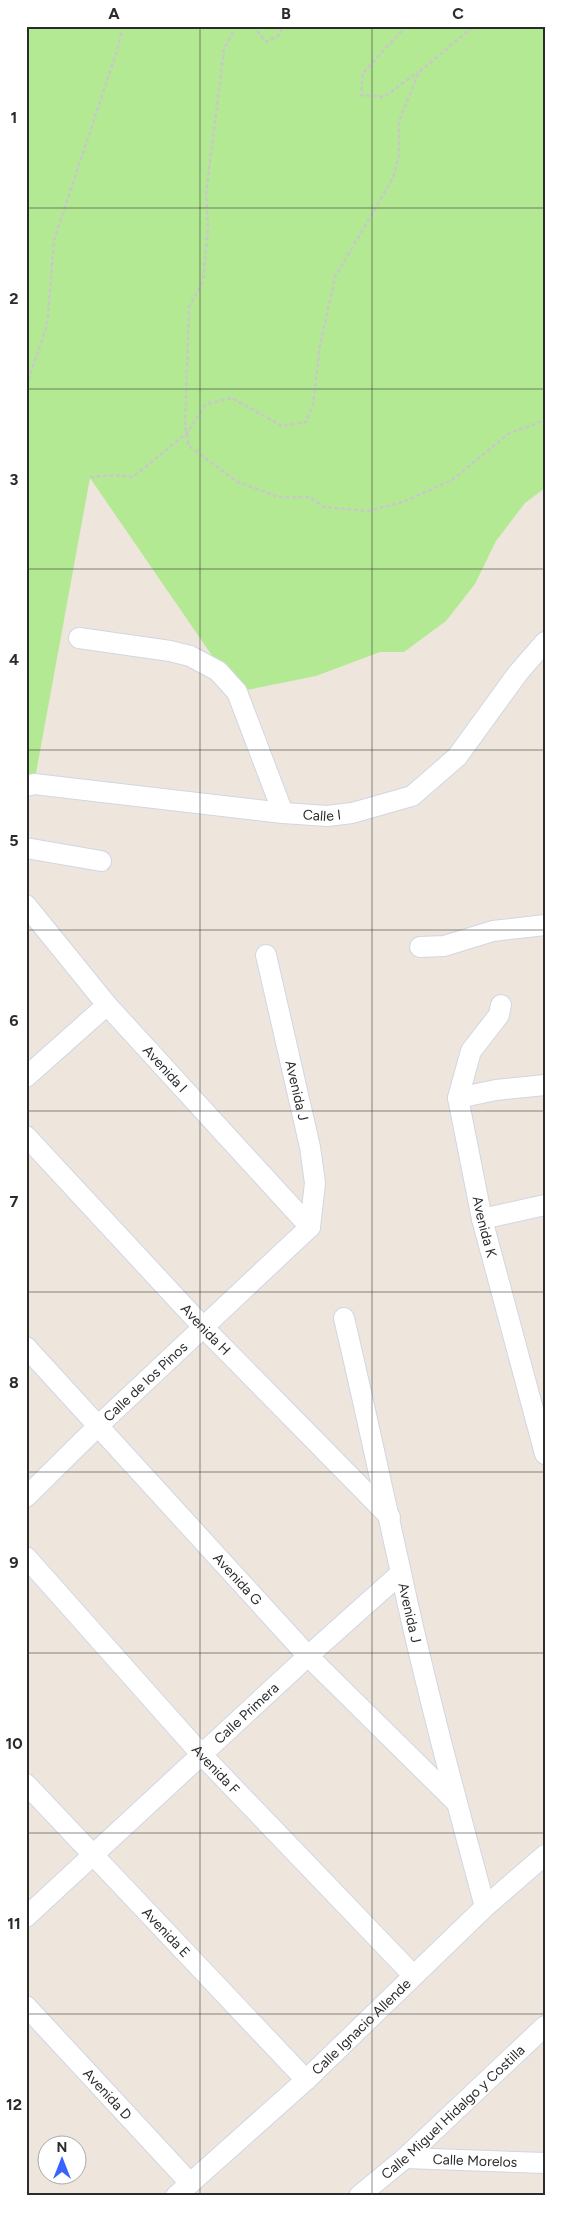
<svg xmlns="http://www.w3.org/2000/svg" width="571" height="2222" font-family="Figtree,sans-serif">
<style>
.green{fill:#b4e994}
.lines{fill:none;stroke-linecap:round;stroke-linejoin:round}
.minor-casing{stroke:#d1d6e5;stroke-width:22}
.path{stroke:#c8c8c8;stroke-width:2.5;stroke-dasharray:4 2.5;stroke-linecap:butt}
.minor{stroke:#fff;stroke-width:20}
.grid{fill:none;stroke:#2b2b2b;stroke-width:1;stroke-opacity:0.55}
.labels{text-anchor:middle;stroke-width:4.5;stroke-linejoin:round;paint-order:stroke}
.street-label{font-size:14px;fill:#2b2b2b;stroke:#fff}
.neatline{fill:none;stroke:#2b2b2b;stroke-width:2}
.grid-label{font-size:16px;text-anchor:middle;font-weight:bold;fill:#2b2b2b}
</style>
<rect width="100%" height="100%" fill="#eee6dc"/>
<path class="green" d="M 26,26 L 545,26 L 545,488 L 525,503 L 496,541 L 475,584 L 446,621 L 404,652 L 380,652 L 316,676 L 237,692 L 90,478 L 34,784 L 26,786 Z"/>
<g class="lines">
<g class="minor-casing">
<g id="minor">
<path d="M 79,638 L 170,651 L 190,656 L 218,671 L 237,692 L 283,813"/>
<path id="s1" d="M 26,786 L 34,784 L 283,813 L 327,816 L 352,813 L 412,796 L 457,757 L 518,673 L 545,642"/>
<path d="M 26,848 L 101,861"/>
<path id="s2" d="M 26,905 L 107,1005 L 310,1227"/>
<path d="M 420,947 L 444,946 L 493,931 L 545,925"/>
<path id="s3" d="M 266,955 L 310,1147 L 315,1183 L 310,1227"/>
<path id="s4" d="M 501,1005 L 499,1015 L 471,1051 L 458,1098 L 482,1219 L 545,1454"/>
<path d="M 26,1077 L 107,1005"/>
<path d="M 458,1098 L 496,1090 L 545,1085"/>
<path id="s5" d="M 26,1136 L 204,1328 L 390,1517"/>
<path d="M 482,1219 L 545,1205"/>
<path id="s6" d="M 344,1318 C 364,1403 382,1488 401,1573 C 425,1685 455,1796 485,1907"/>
<path id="s7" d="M 26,1347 L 308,1656 L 457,1803"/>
<path id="s8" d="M 26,1497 L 98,1426 L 310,1227"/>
<path id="s9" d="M 26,1557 L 201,1754 L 413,1975"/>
<path id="s10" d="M 26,1784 L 306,2080"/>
<path id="s11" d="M 26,1917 L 308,1656 L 401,1573"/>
<path id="s12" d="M 26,2006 L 190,2183"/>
<path id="s13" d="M 405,2158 L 545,2163"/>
<path id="s14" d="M 176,2196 L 306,2080 L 485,1907 L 545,1855"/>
<path id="s15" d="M 359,2196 L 405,2158 L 545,2026"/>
</g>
</g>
<g class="path">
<path d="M 236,26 L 224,49 L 206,194 L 208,228 L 203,281 L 189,307 L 185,426 L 189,446 L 236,481 L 278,497 L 310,497 L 324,507 L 368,511 L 403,502 L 452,480 L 508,434 L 545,420"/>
<path d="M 253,26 L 266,42 L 278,36 L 283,26"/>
<path d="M 406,26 L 363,73 L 361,95 L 384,97 L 418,72"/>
<path d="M 26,386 L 47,326 L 54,240 L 117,51 L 123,26"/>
<path d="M 90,477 L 118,475 L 133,477 L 187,433 L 206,404 L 232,398 L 282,426 L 306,422 L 313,405 L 320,345 L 335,277 L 393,178 L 399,156 L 399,121 L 419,72 L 474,26"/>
</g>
<use href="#minor" class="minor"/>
</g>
<path class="grid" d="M 200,26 L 200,2196M 372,26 L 372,2196M 26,208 L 545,208M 26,389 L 545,389M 26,569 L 545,569M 26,750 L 545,750M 26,930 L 545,930M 26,1111 L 545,1111M 26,1292 L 545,1292M 26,1472 L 545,1472M 26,1653 L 545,1653M 26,1833 L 545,1833M 26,2014 L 545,2014"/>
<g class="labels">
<g class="street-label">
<text dy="5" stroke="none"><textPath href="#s1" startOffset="298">Calle I</textPath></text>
<text dy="5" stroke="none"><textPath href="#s2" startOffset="215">Avenida I</textPath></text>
<text dy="5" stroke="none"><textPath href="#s3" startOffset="139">Avenida J</textPath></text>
<text dy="5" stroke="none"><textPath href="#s4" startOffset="236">Avenida K</textPath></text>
<text dy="5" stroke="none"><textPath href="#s5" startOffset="264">Avenida H</textPath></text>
<text dy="5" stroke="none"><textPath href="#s8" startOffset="166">Calle de los Pinos</textPath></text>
<text dy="5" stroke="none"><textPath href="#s7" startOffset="314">Avenida G</textPath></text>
<text dy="5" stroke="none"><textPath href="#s6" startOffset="302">Avenida J</textPath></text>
<text dy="5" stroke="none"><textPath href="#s11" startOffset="300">Calle Primera</textPath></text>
<text dy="5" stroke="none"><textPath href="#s9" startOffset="285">Avenida F</textPath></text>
<text dy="5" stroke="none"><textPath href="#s10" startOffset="204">Avenida E</textPath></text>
<text dy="5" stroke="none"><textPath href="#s14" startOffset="251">Calle Ignacio Allende</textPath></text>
<text dy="5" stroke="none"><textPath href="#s12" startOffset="120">Avenida D</textPath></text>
<text dy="5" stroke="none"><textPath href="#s15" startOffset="126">Calle Miguel Hidalgo y Costilla</textPath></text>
<text dy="5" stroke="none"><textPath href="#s13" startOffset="70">Calle Morelos</textPath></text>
</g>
</g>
<rect width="571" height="2222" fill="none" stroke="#ffffff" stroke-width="55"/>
<g transform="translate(62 2160)"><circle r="24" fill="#ffffff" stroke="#aaaaaa"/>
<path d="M0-4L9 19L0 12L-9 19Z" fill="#3963ff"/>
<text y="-8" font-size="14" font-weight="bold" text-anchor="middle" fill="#2b2b2b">N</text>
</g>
<rect x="28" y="28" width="516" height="2166" class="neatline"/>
<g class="grid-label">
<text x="114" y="19">A</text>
<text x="286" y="19">B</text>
<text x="458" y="19">C</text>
<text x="14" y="123">1</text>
<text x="14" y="304">2</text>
<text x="14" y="485">3</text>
<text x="14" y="665">4</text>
<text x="14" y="846">5</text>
<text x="14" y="1026">6</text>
<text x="14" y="1207">7</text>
<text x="14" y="1388">8</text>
<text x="14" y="1568">9</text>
<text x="14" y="1749">10</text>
<text x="14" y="1929">11</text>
<text x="14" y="2110">12</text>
</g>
</svg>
